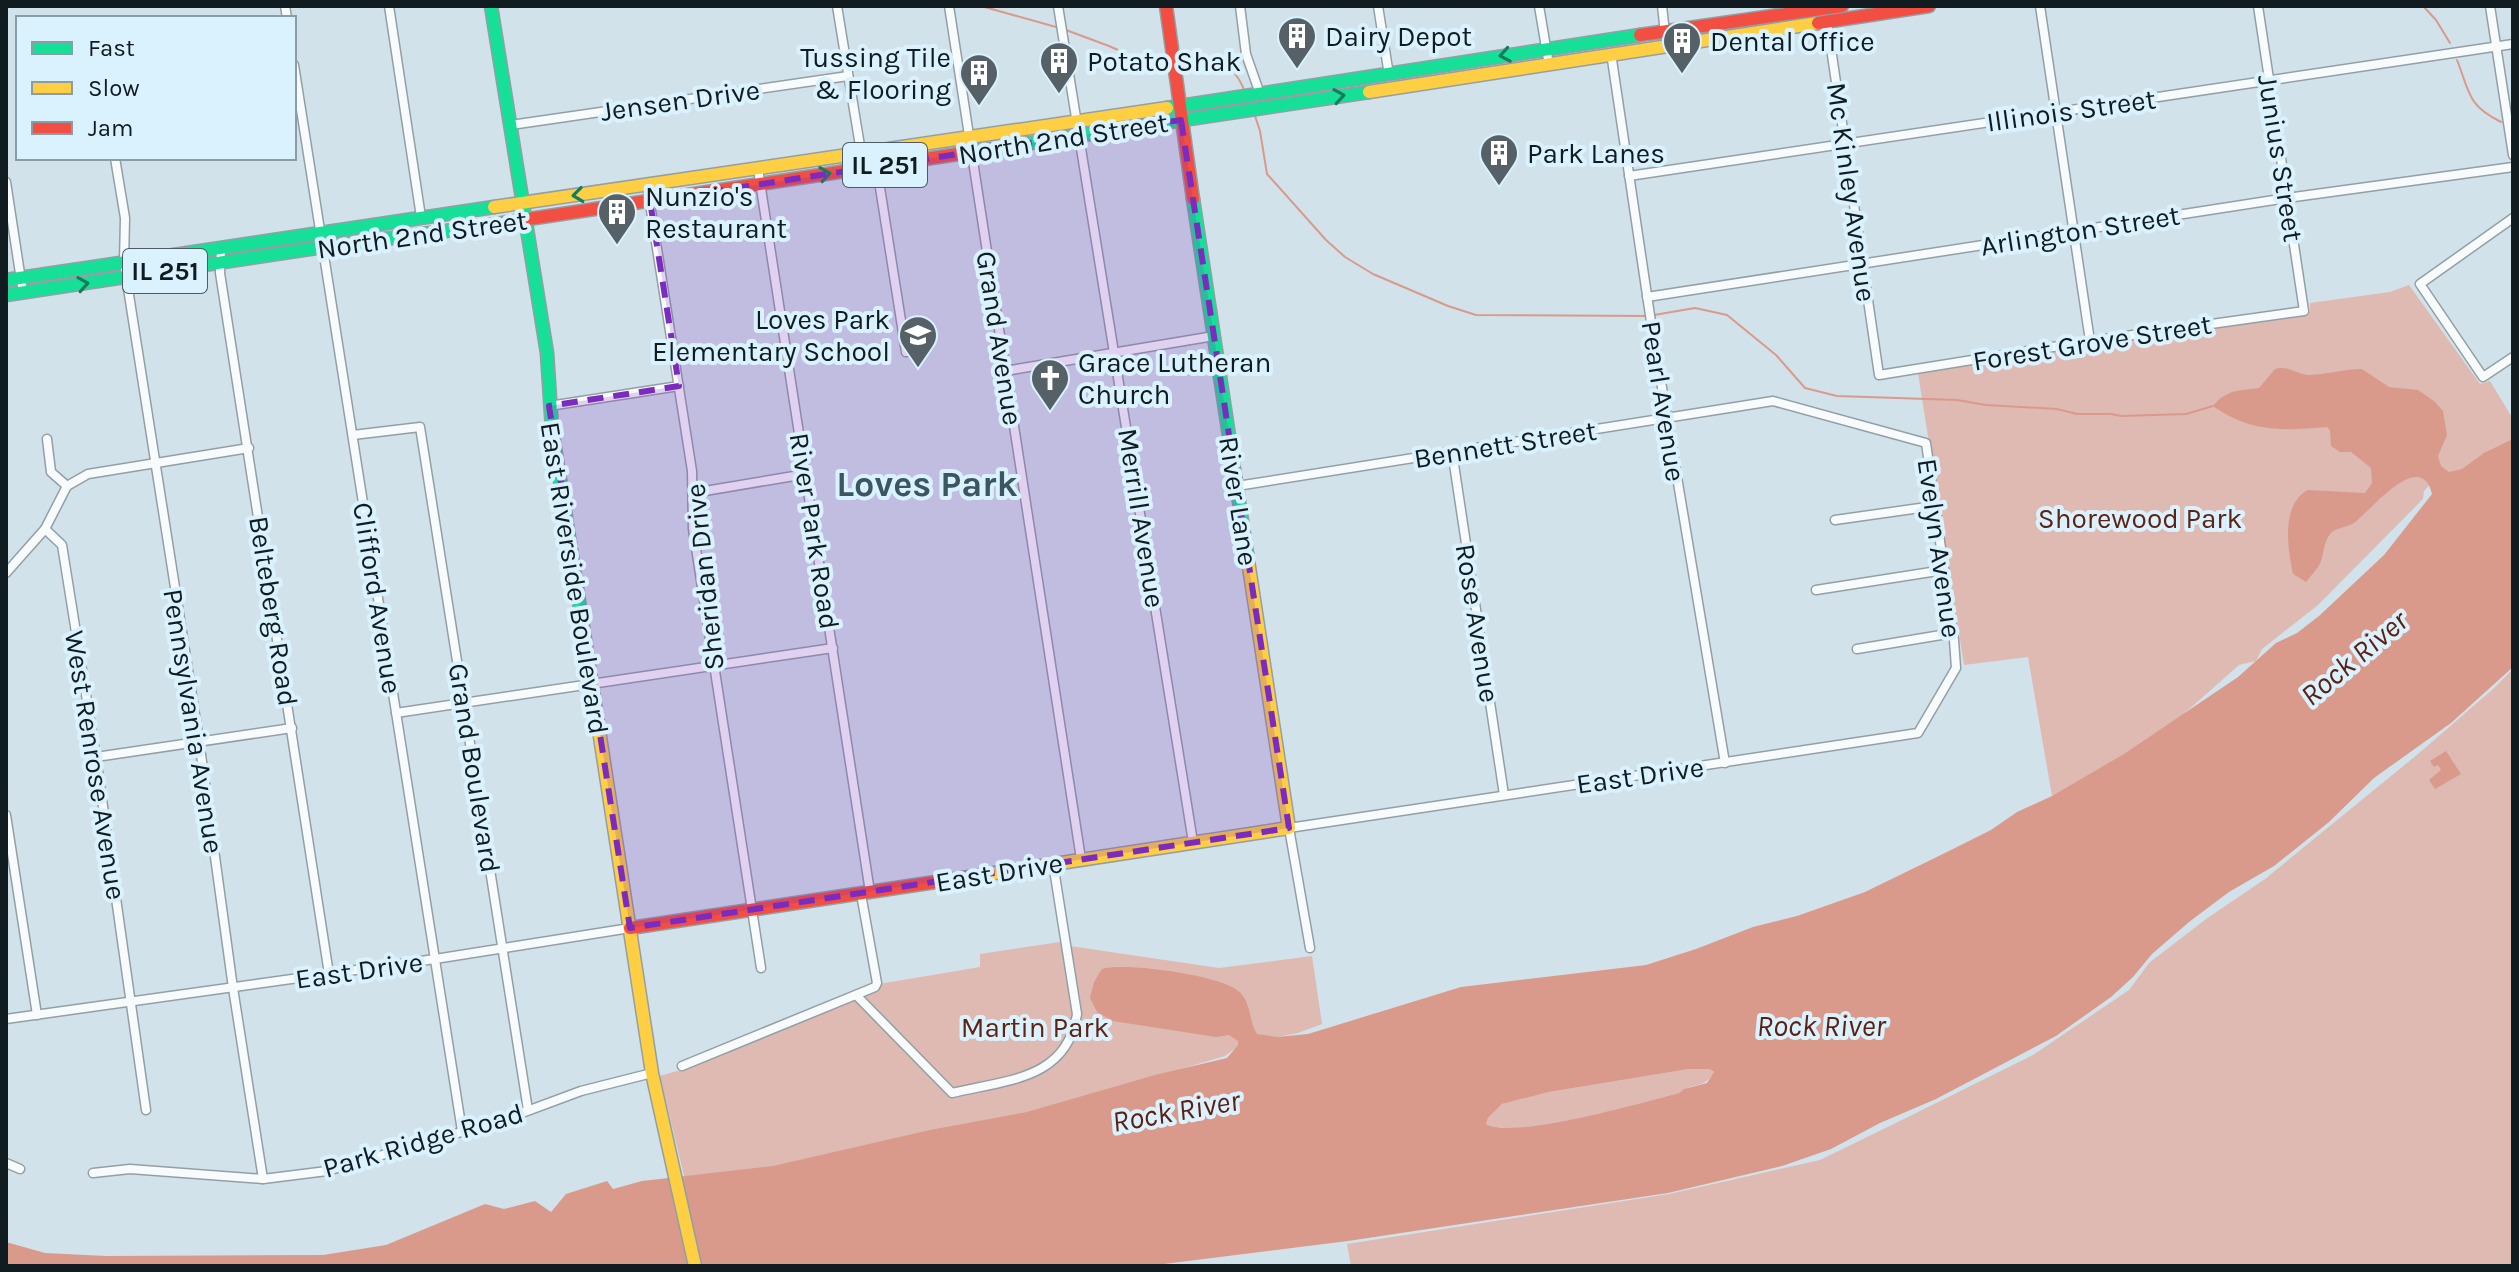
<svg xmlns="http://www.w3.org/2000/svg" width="2519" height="1272" font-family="Karla,sans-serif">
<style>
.green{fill:#debab2}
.water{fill:#d99a8b;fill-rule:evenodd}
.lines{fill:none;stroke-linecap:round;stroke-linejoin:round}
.stream{stroke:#d99a8b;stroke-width:2}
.street-casing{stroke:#939fa5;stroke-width:11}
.fast-casing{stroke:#939fa5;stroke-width:15}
.slow-casing{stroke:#939fa5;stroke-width:15}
.jam-casing{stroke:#939fa5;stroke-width:15}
.street{stroke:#f8fbfc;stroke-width:8}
.fast{stroke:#16e098;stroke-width:12}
.slow{stroke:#ffcf43;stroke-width:12}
.jam{stroke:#f24e42;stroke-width:12}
.oneway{stroke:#147e5c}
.marked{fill:#7b2cbf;fill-opacity:0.2;stroke:#7b2cbf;stroke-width:6;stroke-dasharray:16 10;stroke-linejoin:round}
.labels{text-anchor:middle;stroke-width:8;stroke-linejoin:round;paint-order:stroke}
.shield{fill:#daf2fe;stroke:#4d5c63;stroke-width:2}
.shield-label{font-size:26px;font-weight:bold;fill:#111c21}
.poi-label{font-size:28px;fill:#111c21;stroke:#daf2fe;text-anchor:start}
.street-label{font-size:28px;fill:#111c21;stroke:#daf2fe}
.park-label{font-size:28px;fill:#602313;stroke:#daf2fe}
.water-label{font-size:30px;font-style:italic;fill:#5d1f10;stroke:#daf2fe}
.district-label{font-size:36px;font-weight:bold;fill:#3b5561;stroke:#daf2fe}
</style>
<rect width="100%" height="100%" fill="#d2e2ea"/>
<g class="green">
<path d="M 2409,285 L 2480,384 L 2490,381 L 2513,419 L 2513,442 L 2464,469 L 2433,481 L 2424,491 L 2423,499 L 2318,605 L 2262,649 L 2256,661 L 2239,665 L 2152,742 L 2052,796 L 2028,657 L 1964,665 L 1918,373 L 2310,312 L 2310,303 L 2390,292 Z"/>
<path d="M 2513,669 L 2513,1266 L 1351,1266 L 1347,1244 L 1669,1194 L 1820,1160 L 1910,1116 L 2033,1055 L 2129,990 L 2149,963 L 2206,919 L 2265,879 L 2418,754 L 2493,689 Z"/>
<path d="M 1060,942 L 1070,946 L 1219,968 L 1312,956 L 1322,1024 L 1298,1033 L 1241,1044 L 1225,1056 L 1031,1113 L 827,1158 L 685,1180 L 660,1076 L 690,1067 L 879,984 L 980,967 L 980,954 Z"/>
<path d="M 1689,1069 L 1711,1069 L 1714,1073 C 1704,1089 1692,1082 1679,1093 C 1644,1102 1514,1140 1486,1124 L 1488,1118 L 1502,1104 L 1549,1092 Z"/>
</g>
<g class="water">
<path d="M 2279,368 C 2291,367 2299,375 2310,375 C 2328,374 2344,369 2362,369 L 2389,387 L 2418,390 L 2434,401 L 2443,411 L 2447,435 L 2438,456 L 2441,466 L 2449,472 L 2462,469 L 2484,453 L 2513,439 L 2513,667 L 2451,723 L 2374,778 L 2329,822 L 2274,866 L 2229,892 L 2189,922 L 2152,954 L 2133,977 L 2111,997 L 2056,1036 L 1936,1099 L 1880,1123 L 1831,1149 L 1782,1166 L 1668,1193 L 1348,1241 L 1148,1266 L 6,1266 L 6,1242 L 45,1253 L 106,1256 L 323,1255 L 386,1245 L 485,1204 L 504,1209 L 535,1201 L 551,1212 L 566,1194 L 607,1181 L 613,1189 L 642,1181 L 773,1166 L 930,1130 L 1027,1112 L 1155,1075 L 1227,1058 L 1238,1045 L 1238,1041 L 1229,1035 L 1216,1037 L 1113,1021 L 1097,1012 L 1090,998 L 1094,982 L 1102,969 C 1125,962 1217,975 1237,990 C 1252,1001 1248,1020 1257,1034 L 1277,1037 L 1308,1034 L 1461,987 L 1646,965 L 1696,949 L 1753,927 L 1797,916 L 1865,892 L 1949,851 L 1991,830 L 2017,812 L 2052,796 L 2124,754 L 2238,677 L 2276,643 L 2297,633 L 2319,616 L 2384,555 L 2432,494 C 2421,447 2370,511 2355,522 C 2349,527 2339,527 2332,532 C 2324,539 2324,552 2321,561 C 2318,569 2311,575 2306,582 L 2293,574 C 2288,549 2280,505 2308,490 L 2365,493 L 2372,483 L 2371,468 L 2351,452 L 2340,452 L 2331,446 L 2330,430 L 2327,427 C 2283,431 2249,432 2213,406 C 2227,389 2239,391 2259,388 L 2275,369 ZM 1689,1069 L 1710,1069 L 1714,1072 L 1707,1083 L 1684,1089 L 1679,1093 C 1644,1102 1513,1140 1486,1124 L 1488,1118 L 1502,1104 L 1549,1092 Z"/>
<path d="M 2446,751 L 2461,774 L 2435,789 L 2429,780 L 2441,770 L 2438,765 L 2434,767 L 2430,761 Z"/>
</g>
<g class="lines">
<g class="stream">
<path d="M 981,6 L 1056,27"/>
<path d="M 2423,6 L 2436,20 L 2450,43"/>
<path d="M 1066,30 L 1109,46 L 1147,63 L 1169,65"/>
<path d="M 2457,60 C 2470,93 2467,105 2501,122"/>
<path d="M 1179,64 C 1212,59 1231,56 1245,92"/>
<path d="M 1255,116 L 1260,131 L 1267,174 L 1326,240 L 1345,257 L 1373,274 L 1448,306 L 1476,315 L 1648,316"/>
<path d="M 1654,315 L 1695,308 L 1727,315 L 1776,355 L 1805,388 L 1837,396 L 1957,400 L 1986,405 L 2057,409 L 2077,414 L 2111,414 L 2121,416 L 2186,414 L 2213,406"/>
</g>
<g class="street-casing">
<g id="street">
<path d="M 285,6 L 287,18"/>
<path d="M 389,6 L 421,217"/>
<path d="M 837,6 L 860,146 L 864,154"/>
<path d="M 949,6 L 1081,859"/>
<path d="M 1058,6 L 1193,842"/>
<path d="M 1240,6 L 1246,54 L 1260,94"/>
<path d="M 1378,6 L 1389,75"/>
<path d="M 1539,6 L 1549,65"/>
<path d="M 1662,6 L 1665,33"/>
<path d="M 2040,6 L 2090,341"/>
<path d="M 2490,6 L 2513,155"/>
<path d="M 1827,21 L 1879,375 L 2090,341 L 2304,311 L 2258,6"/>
<path d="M 1611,53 L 1651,322 L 1725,763"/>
<path d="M 294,65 L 462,1131"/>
<path d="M 511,125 L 848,76"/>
<path d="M 115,158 L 125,218 L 124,263 L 199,740 L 233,988 L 263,1179"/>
<path d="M 871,166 L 878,175 L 906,352"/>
<path d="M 758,169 L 870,892"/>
<path d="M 1629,176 L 2513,44"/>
<path d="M 6,182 L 23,293"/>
<path d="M 647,185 L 692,471 L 693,529 L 761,968"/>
<path d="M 2513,218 L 2420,284 L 2483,377 L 2513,357"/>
<path d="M 221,248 L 220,273 L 329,974"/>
<path d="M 1647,297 L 2287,198 L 2513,167"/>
<path d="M 1005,371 L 1214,336"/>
<path d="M 549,406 L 679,386"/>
<path d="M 353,435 L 420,427 L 528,1110"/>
<path d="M 47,439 L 51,472 L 67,486 L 45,529 L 62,545 L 96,757 L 146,1110"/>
<path d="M 1452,451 L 1504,795"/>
<path d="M 67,486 L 88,474 L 249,448"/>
<path d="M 1237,486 L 1773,401 L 1926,443 L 1954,640 L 1956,668 L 1918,733 L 1289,828 L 1310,948"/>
<path d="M 693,493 L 806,474"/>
<path d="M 1835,520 L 1934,506"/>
<path d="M 6,573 L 45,529"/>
<path d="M 1816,590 L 1944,570"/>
<path d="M 1857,649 L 1953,633"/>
<path d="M 396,713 L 833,648"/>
<path d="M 96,757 L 292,728"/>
<path d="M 6,815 L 37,1015"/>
<path d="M 856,995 L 952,1093 C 1006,1080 1067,1080 1077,1014 L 1053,863"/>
<path d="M 6,1019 L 435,959 L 630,928"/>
<path d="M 682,1066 L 875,987 L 877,983 L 861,894"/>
<path d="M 6,1163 L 20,1169"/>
<path d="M 93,1173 L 130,1169 L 263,1179 L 327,1171 L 503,1120 L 581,1091 L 652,1073"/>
</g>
</g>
<g class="fast-casing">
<g id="fast">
<path d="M 491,6 L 547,353 L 552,429 L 581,614"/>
<path d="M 1167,108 L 1640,35"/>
<path d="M 978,151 L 1369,92"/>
<path d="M 1193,199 L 1247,554"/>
<path d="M 6,280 L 494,207"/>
<path d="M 6,295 L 323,247 L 476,227"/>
</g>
</g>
<g class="slow-casing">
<g id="slow">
<path d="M 1369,92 L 1818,23"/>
<path d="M 494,207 L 1167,108"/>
<path d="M 581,614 L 652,1073 L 695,1266"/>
<path d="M 982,875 L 1289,828 L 1247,554"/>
</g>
</g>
<g class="jam-casing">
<g id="jam">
<path d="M 1166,6 L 1193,199"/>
<path d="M 1818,23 L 1929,6"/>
<path d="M 1640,35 L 1842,6"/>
<path d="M 476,227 L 978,151"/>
<path d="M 630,928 L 982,875"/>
</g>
</g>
<use href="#street" class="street"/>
<use href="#fast" class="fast"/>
<use href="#slow" class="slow"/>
<use href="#jam" class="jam"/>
</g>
<defs><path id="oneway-chevron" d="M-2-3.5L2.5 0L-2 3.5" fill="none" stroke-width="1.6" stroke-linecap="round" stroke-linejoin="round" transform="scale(2)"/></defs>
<g class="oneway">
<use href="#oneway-chevron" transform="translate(1505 55) rotate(170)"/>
<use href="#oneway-chevron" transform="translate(1339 96) rotate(-9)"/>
<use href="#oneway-chevron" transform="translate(825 174) rotate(-9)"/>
<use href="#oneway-chevron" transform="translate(578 195) rotate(173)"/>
<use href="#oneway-chevron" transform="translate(83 284) rotate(-9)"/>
</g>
<path class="marked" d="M 1181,120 L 1289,828 L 630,928 L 549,406 L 679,386 L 650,201 Z"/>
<defs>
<g id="building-pin" transform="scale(2)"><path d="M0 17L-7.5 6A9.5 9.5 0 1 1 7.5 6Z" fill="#556167" stroke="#daf2fe"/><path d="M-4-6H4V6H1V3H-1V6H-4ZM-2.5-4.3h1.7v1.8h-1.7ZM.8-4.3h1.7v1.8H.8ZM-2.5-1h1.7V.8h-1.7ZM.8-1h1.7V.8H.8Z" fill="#fff"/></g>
<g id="school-pin" transform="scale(2)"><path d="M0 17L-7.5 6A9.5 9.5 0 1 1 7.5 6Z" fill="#556167" stroke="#daf2fe"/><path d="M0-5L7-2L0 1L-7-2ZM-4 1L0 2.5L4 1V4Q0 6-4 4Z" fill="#fff"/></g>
<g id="church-pin" transform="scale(2)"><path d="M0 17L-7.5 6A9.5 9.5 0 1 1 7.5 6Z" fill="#556167" stroke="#daf2fe"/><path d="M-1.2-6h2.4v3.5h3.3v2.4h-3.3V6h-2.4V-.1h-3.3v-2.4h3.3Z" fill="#fff"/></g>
</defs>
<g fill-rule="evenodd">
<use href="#building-pin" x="1297" y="36"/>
<use href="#building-pin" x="1682" y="41"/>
<use href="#building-pin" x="1059" y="61"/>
<use href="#building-pin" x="979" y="73"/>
<use href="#building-pin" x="1499" y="153"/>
<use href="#building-pin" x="617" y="212"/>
<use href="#school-pin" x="918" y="335"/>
<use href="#church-pin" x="1050" y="378"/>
</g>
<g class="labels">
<g class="shield">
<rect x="843" y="143" width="84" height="44" rx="6"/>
<rect x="123" y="249" width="84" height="44" rx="6"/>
</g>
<g class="shield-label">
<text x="885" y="174">IL 251</text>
<text x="165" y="280">IL 251</text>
</g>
<g class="poi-label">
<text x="1325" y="46">Dairy Depot</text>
<text x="1710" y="51">Dental Office</text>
<text x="951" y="67" text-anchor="end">Tussing Tile<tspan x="951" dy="32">&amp; Flooring</tspan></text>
<text x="1087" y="71">Potato Shak</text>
<text x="1527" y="163">Park Lanes</text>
<text x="645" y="206">Nunzio's<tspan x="645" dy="32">Restaurant</tspan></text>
<text x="890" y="329" text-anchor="end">Loves Park<tspan x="890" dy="32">Elementary School</tspan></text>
<text x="1078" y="372">Grace Lutheran<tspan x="1078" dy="32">Church</tspan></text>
</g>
<g class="street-label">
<text transform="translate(680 100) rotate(-8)" y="10">Jensen Drive</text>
<text transform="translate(2071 110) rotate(-8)" y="10">Illinois Street</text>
<text transform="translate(1063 138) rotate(-9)" y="10">North 2nd Street</text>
<text transform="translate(2281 158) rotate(81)" y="10">Junius Street</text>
<text transform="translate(1852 192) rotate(82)" y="10">Mc Kinley Avenue</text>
<text transform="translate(2080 230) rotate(-9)" y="10">Arlington Street</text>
<text transform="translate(422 234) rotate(-8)" y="10">North 2nd Street</text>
<text transform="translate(1000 338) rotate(81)" y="10">Grand Avenue</text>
<text transform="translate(2092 342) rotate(-9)" y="10">Forest Grove Street</text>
<text transform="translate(1664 401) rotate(81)" y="10">Pearl Avenue</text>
<text transform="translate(1505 444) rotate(-9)" y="10">Bennett Street</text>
<text transform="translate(1239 501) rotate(81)" y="10">River Lane</text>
<text transform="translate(1142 518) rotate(81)" y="10">Merrill Avenue</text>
<text transform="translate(815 531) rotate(81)" y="10">River Park Road</text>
<text transform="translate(1940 548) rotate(82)" y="10">Evelyn Avenue</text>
<text transform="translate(704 577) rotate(-96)" y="10">Sheridan Drive</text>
<text transform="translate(575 578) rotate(81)" y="10">East Riverside Boulevard</text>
<text transform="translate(378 598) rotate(81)" y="10">Clifford Avenue</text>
<text transform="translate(274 611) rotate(81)" y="10">Belteberg Road</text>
<text transform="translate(1478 623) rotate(81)" y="10">Rose Avenue</text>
<text transform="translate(194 721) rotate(81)" y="10">Pennsylvania Avenue</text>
<text transform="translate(96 765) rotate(81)" y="10">West Renrose Avenue</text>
<text transform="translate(475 768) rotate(81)" y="10">Grand Boulevard</text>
<text transform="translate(1640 775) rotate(-8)" y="10">East Drive</text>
<text transform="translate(999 872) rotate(-9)" y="10">East Drive</text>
<text transform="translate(359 970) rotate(-8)" y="10">East Drive</text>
<text transform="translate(423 1140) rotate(-16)" y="10">Park Ridge Road</text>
</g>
<g class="park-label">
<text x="2140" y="528">Shorewood Park</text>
<text x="1035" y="1037">Martin Park</text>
</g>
<g class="water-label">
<text transform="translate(2354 658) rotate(-40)" y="10">Rock River</text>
<text x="1821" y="1036">Rock River</text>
<text transform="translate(1176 1111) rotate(-10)" y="10">Rock River</text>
</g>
<g class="district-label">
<text x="927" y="496">Loves Park</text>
</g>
</g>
<rect width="2519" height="1272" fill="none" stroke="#111c21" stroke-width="16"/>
<rect x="16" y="16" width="280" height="144" fill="#daf2fe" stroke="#8a9ca6" stroke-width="2"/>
<rect x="32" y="42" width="40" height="12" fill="#16e098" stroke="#8a9ca6" stroke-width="2"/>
<text x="88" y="56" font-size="24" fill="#111c21">Fast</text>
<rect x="32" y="82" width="40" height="12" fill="#ffcf43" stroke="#8a9ca6" stroke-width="2"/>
<text x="88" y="96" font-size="24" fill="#111c21">Slow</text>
<rect x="32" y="122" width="40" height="12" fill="#f24e42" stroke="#8a9ca6" stroke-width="2"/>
<text x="88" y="136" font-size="24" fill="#111c21">Jam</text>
</svg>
